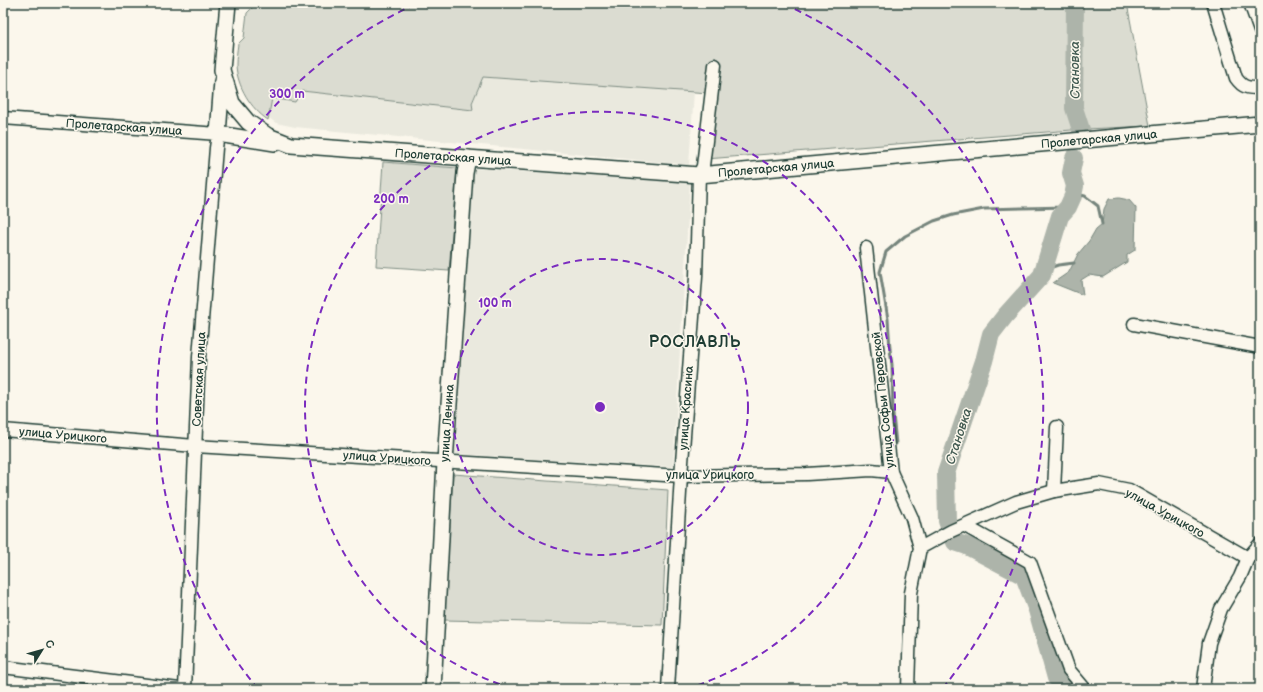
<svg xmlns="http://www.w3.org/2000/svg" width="1263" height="692" font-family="'Balsamiq Sans',sans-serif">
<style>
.built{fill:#eae9de}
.green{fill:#dbdcd1;stroke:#7d8c82}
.water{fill:#adb4aa;stroke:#74847b}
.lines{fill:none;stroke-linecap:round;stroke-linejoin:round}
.stream{stroke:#74847b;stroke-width:3}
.river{stroke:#adb4aa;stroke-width:18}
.minor-casing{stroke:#1f3d34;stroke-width:15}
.major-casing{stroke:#1f3d34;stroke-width:18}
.minor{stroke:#fbf7ec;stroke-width:12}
.major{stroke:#fbf7ec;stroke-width:15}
.ring{fill:none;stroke:#7b2cbf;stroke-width:2;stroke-dasharray:7 5}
.labels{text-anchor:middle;stroke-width:3;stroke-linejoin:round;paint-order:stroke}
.street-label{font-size:12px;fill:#1f3d34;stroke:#fbf7ec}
.water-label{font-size:13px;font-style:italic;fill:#425b52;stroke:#fbf7ec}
.district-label{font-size:16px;font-weight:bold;letter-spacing:1px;fill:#1f3d34;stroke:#fbf7ec}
.centre{fill:#7b2cbf;stroke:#fbf7ec;stroke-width:2}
.ring-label{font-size:12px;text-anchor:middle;font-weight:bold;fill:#7b2cbf;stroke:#fbf7ec;stroke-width:3;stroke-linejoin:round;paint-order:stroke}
</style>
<rect width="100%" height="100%" fill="#fbf7ec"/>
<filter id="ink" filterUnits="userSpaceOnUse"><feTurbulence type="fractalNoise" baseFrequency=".025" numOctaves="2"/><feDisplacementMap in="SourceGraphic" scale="8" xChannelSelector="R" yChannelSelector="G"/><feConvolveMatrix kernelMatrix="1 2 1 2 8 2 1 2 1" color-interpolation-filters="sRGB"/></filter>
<g filter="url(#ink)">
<g class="built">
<path d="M 483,77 L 694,91 L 689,165 L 295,127 L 276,123 L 269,118 L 272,98 L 295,102 L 302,91 L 473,110 L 472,104 Z"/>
<path d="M 474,168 L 690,183 L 673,467 L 454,454 Z"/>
</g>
<g class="green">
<path d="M 253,3 L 1127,3 L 1150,126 L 1085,129 L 706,159 L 709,93 L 483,77 L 472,103 L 473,110 L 302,91 L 295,102 L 272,98 L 268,120 C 251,109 237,86 236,65 C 236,58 237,51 238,44 L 244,38 L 247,13 L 253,7 Z"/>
<path d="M 383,162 L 457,168 L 449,271 L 376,266 Z"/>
<path d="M 453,474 L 668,490 L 662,625 L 444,620 Z"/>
</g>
<path class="water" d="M 1119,198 L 1129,200 L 1136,208 L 1135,250 L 1127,255 L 1127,262 L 1103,277 L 1089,275 L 1081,280 L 1083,295 L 1053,283 L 1069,272 L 1078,254 L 1089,241 L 1096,229 L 1102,224 L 1104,209 L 1109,199 Z"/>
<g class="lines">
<g class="stream">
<path d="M 1073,193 L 1085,196 L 1098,206 L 1102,224"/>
<path d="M 1044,270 L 1058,265 L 1074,263"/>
<path d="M 896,444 L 893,415 L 892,365 L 890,349 L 888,319 L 880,272 L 886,252 L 905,236 L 934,221 L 953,215 L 984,209 L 1068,207"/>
</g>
<g class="river">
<path d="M 1075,3 L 1074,108 L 1083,136"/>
<path d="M 1068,689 L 1056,678 L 1037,610 L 1024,576 L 967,546 L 955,542 L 947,521 L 946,473 L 984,361 L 991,334 L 1005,316 L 1042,275 L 1060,216 L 1068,207 L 1073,196 L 1075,186 L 1071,173 L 1074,158"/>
</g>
<g class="minor-casing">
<g id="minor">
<path d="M 1213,3 L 1236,78 C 1243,88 1248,88 1260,88"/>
<path d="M 1250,3 L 1260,31"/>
<path d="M 3,118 L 218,134 L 216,148 L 199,357 L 185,689"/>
<path d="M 866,248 L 891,472 L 912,518 L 920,548 L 911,593 L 908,689"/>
<path d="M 1134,324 L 1260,347"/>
<path d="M 3,430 L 195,446 L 681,476 L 807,474 L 871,470 L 891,472"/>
<path d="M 1054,491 L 1057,427"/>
<path d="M 965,526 L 1030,562 L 1069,670 L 1085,689"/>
<path d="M 920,548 L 951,531 L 1016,502 L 1054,491 L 1099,484 L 1129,490 L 1248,558"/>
<path d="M 3,667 L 179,689"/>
<path d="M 668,689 L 681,476 L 696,277 L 699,175 L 703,166 L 715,65"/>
<path d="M 1203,689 L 1209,643 L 1221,609 L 1240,577 L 1248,558 L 1260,544"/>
</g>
</g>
<g class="major-casing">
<g id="major">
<path d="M 228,3 L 222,70 L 232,103 L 248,122 L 268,136 L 291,145 L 699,175 L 1260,124"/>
<path d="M 222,81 L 218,134 L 275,143"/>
<path d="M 433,689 L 445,462 L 465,173 L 468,158"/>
</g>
</g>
<use href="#minor" class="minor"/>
<use href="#major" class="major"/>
</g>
</g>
<g class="ring">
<circle cx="600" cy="407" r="148"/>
<path d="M511 688A295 295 0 1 1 689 688"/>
<path d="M258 689A443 443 0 0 1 416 4M784 4A443 443 0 0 1 942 689"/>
</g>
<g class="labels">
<g class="street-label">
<text transform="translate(124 127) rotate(4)" y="4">Пролетарская улица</text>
<text transform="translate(1099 139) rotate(-5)" y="4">Пролетарская улица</text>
<text transform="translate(453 157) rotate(4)" y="4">Пролетарская улица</text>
<text transform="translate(776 168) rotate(-5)" y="4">Пролетарская улица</text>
<text transform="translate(199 379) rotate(-87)" y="4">Советская улица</text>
<text transform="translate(883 400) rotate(-96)" y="4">улица Софьи Перовской</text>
<text transform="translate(686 408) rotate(-86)" y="4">улица Красина</text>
<text transform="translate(447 423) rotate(-86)" y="4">улица Ленина</text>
<text transform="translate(63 435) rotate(5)" y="4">улица Урицкого</text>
<text transform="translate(387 458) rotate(4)" y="4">улица Урицкого</text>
<text x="710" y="479">улица Урицкого</text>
<text transform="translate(1165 513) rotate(29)" y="4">улица Урицкого</text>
</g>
<g class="water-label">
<text transform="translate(1074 70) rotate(-90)" y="5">Становка</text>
<text transform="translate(958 436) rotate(-72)" y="5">Становка</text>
</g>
<g class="district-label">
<text x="695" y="347">РОСЛАВЛЬ</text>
</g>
</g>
<circle cx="600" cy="407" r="6" class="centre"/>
<g class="ring-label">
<text x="287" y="98">300 m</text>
<text x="391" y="203">200 m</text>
<text x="495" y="307">100 m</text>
</g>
<rect width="1263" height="692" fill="none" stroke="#fbf7ec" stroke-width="16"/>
<rect x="8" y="8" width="1247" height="676" fill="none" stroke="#1f3d34" stroke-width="1.5" filter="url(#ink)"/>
<g transform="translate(42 650) rotate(53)" stroke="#fbf7ec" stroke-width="3" paint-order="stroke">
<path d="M0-3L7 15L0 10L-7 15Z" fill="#1f3d34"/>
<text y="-6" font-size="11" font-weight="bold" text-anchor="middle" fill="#1f3d34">С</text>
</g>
</svg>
